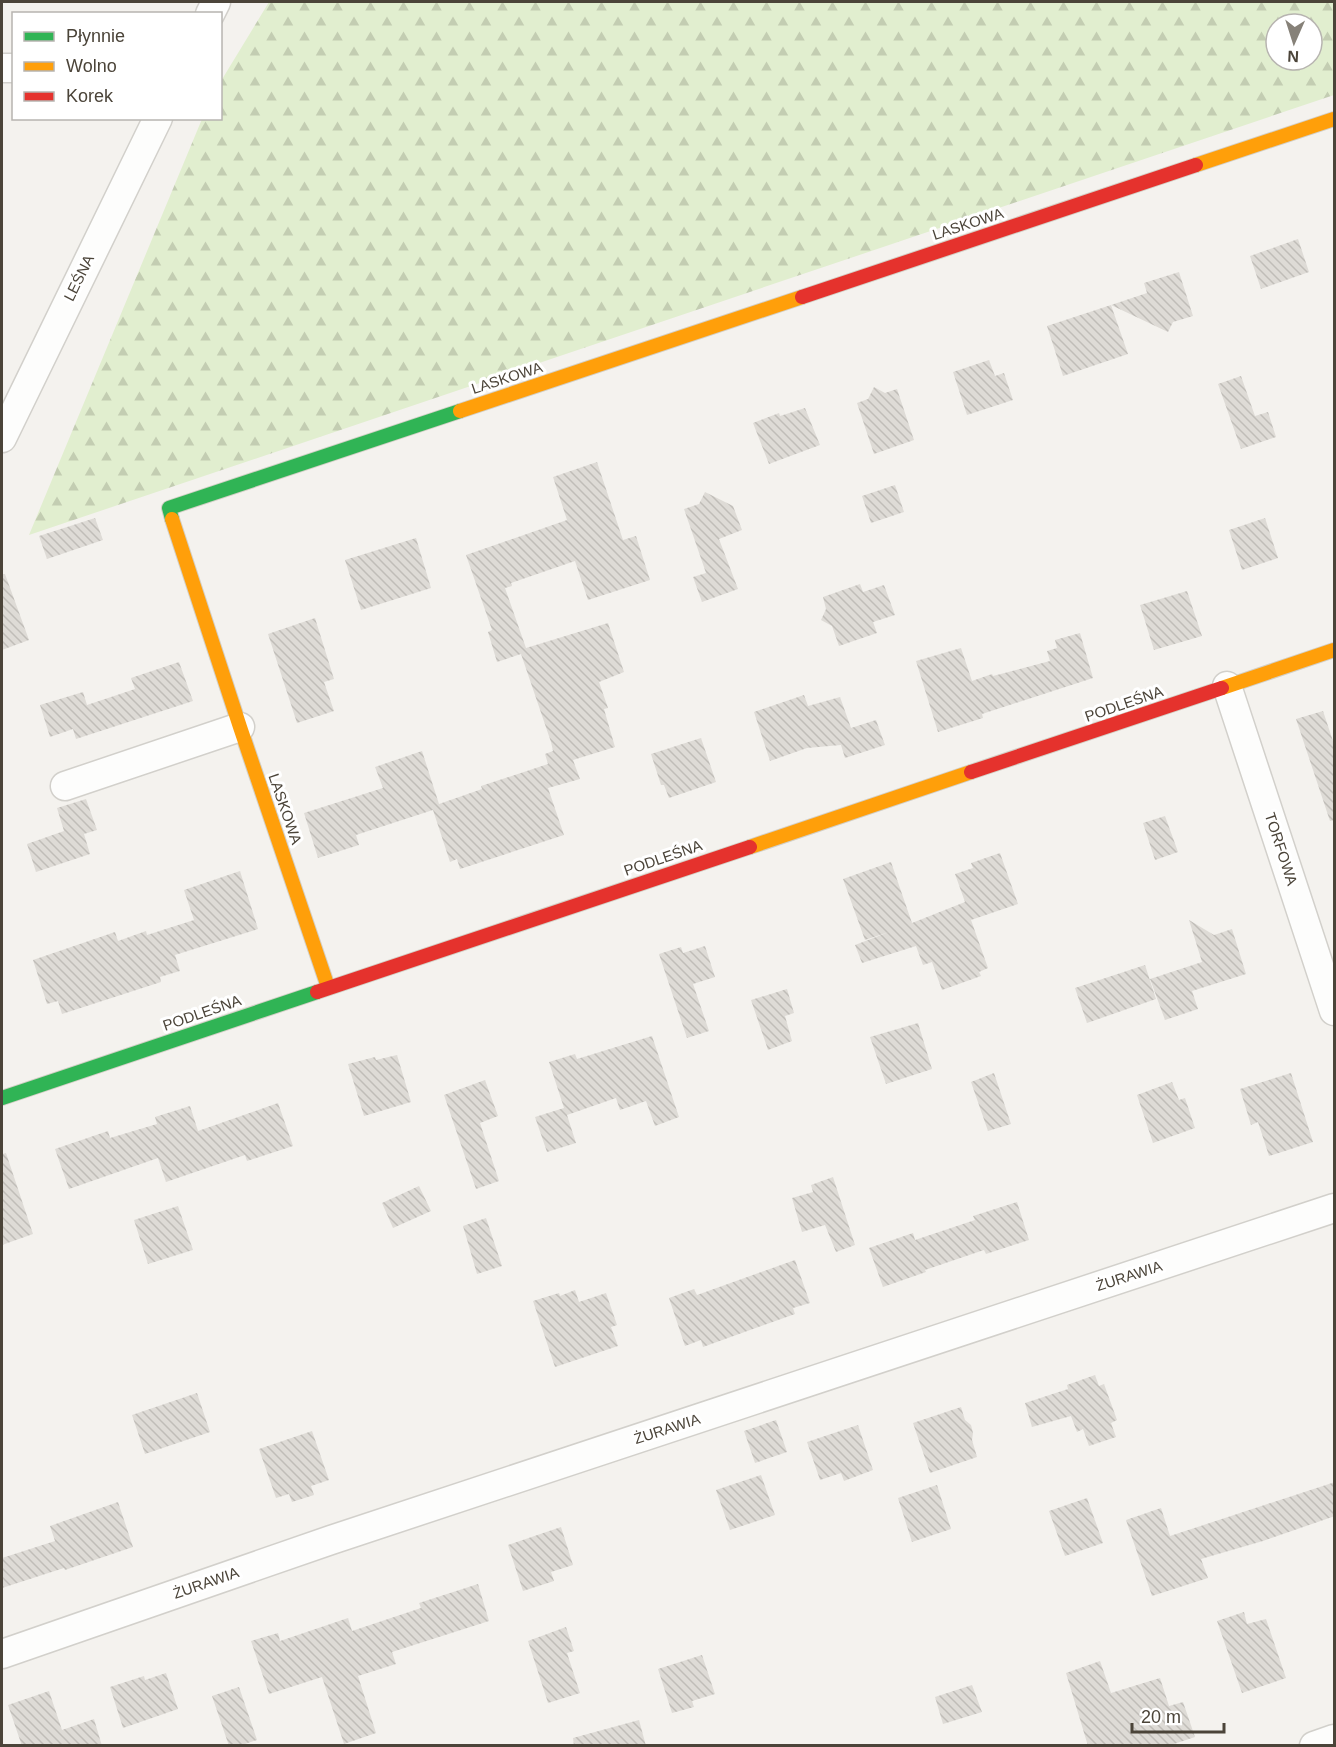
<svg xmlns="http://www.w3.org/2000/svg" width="1336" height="1747" font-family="Helvetica,sans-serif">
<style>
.forest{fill:url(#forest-firs);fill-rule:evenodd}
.building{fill:url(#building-back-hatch)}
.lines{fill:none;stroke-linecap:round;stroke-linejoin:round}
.street-casing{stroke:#d2d0cb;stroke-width:31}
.fast-casing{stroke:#d3cfc5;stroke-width:16}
.slow-casing{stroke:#d3cfc5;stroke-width:16}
.jam-casing{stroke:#d3cfc5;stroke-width:16}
.street{stroke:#fdfdfc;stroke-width:28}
.fast{stroke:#30b455;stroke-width:14}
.slow{stroke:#ff9f0a;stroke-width:14}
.jam{stroke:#e5322d;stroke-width:14}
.labels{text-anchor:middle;stroke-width:6;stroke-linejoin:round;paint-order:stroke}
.street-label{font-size:15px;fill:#4b4439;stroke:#fff}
</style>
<defs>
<pattern id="forest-firs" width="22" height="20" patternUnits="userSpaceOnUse" patternTransform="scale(1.5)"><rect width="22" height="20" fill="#e1eecf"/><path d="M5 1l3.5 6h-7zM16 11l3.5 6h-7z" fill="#c3cdb2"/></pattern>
<pattern id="building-back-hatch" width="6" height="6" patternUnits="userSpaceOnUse" patternTransform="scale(1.5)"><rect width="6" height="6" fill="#dedbd6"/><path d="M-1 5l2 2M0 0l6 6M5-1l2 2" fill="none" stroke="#c0bdb8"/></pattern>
</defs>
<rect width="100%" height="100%" fill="#f4f2ee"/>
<path class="forest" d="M 269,2 L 1334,2 L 1334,95 L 29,535 L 202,119 L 220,118 L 221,81 ZM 1276,24 L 1312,24 L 1312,60 L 1276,60 Z"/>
<g class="building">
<path d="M 1298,239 L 1309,272 L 1261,289 L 1250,256 Z"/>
<path d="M 1179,272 L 1193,316 L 1173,322 L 1168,332 L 1111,305 L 1147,293 L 1144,283 Z"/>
<path d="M 1111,305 L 1128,354 L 1063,376 L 1047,326 Z"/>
<path d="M 989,360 L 995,376 L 1004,373 L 1013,400 L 967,415 L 953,372 Z"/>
<path d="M 1241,376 L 1255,416 L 1268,412 L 1276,437 L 1241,449 L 1218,384 Z"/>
<path d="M 874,387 L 885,393 L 897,389 L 914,440 L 874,454 L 857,403 L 868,399 Z"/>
<path d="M 805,408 L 820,445 L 769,464 L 753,423 L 779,413 L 780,416 Z"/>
<path d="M 597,462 L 623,540 L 636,536 L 650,580 L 588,600 L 575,561 L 511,583 L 512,586 L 505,588 L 526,648 L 608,623 L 624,672 L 599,682 L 608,708 L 604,709 L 615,747 L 573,760 L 580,779 L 548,788 L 564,835 L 460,869 L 457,859 L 450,862 L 433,810 L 356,835 L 359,845 L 318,858 L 304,813 L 383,788 L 375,767 L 422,751 L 439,804 L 482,789 L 481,786 L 548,764 L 545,754 L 553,751 L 551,742 L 521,654 L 497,662 L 488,632 L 492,630 L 466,555 L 567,520 L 553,477 Z"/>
<path d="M 895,485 L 904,512 L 871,523 L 862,496 Z"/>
<path d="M 705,492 L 733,506 L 742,530 L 719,539 L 738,589 L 702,602 L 693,577 L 706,573 L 684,509 L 699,504 Z"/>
<path d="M 95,518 L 103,540 L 47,559 L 39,536 Z"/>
<path d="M 1265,518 L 1278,558 L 1242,570 L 1229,530 Z"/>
<path d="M 416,538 L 431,588 L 361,610 L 345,560 Z"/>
<path d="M 2,574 L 5,574 L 29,640 L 2,650 Z"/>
<path d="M 860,584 L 863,592 L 884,585 L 895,615 L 873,622 L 877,633 L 839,646 L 832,626 L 821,620 L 826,609 L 823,597 Z"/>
<path d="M 1187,591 L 1202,636 L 1154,650 L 1140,605 Z"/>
<path d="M 315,618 L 334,679 L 324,682 L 334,711 L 297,723 L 268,634 Z"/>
<path d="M 1080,633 L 1093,678 L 982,714 L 983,718 L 938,732 L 916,661 L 961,648 L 972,681 L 992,674 L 993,676 L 1050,661 L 1047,651 L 1057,648 L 1055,640 Z"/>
<path d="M 179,662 L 193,701 L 76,739 L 73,729 L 50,737 L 40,705 L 83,692 L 87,705 L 135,689 L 131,678 Z"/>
<path d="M 804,695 L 808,706 L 840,697 L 851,728 L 876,720 L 885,745 L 845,758 L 841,745 L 807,748 L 770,761 L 754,712 Z"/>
<path d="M 1323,711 L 1335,747 L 1335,820 L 1330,821 L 1296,719 Z"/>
<path d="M 701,738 L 716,782 L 669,798 L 664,785 L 661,785 L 651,754 Z"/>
<path d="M 86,799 L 97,830 L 84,834 L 90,854 L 36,872 L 27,844 L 64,831 L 57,808 Z"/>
<path d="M 1165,816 L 1178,852 L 1155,860 L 1143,823 Z"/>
<path d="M 1000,853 L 1018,904 L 971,920 L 988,968 L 979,972 L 981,976 L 942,990 L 932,962 L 923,965 L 916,946 L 862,963 L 855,945 L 889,932 L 865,940 L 843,879 L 891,862 L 912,923 L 965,902 L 955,874 L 973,868 L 971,863 Z"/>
<path d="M 240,871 L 258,929 L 175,955 L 180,971 L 160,977 L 161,982 L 62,1014 L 58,1001 L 47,1004 L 33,960 L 115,932 L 118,941 L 146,931 L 147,935 L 194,920 L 184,890 Z"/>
<path d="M 1189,920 L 1214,935 L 1232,929 L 1246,974 L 1192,991 L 1198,1009 L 1165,1020 L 1150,979 L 1202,962 Z"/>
<path d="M 705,946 L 715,977 L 693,984 L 709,1031 L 687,1038 L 659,954 L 681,947 L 683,953 Z"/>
<path d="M 1145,965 L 1156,999 L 1087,1023 L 1075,988 Z"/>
<path d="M 787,989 L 794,1013 L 785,1016 L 792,1041 L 768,1050 L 751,1000 Z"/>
<path d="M 918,1023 L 932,1069 L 886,1084 L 870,1037 Z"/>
<path d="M 652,1036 L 679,1117 L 655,1126 L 646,1101 L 620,1110 L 616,1098 L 567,1115 L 576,1143 L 547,1152 L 535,1117 L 564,1108 L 549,1062 L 575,1054 L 577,1059 Z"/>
<path d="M 397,1055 L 411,1102 L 364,1116 L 348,1064 L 375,1057 L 376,1060 Z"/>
<path d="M 994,1073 L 1011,1124 L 988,1131 L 971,1082 Z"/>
<path d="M 1291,1073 L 1313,1142 L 1269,1156 L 1258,1122 L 1251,1125 L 1240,1089 Z"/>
<path d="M 485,1080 L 498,1116 L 480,1123 L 499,1181 L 476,1189 L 444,1095 Z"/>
<path d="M 1172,1082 L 1179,1100 L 1185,1098 L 1195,1128 L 1153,1143 L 1137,1095 Z"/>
<path d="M 278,1103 L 293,1146 L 247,1161 L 245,1155 L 166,1182 L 158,1158 L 69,1189 L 55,1149 L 108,1131 L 110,1138 L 157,1124 L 155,1117 L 190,1106 L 198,1131 Z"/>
<path d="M 6,1153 L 33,1234 L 2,1245 L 2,1154 Z"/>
<path d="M 833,1177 L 855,1245 L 836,1252 L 825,1225 L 802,1232 L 792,1198 L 813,1192 L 811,1185 Z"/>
<path d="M 419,1186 L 431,1211 L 393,1228 L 382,1203 Z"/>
<path d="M 1017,1202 L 1029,1240 L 986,1254 L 984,1250 L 925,1270 L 926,1272 L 883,1287 L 869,1248 L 913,1233 L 915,1240 L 975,1220 L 973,1216 Z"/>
<path d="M 178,1206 L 193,1250 L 148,1264 L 134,1220 Z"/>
<path d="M 486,1218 L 502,1266 L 477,1274 L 463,1226 Z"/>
<path d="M 795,1260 L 810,1303 L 793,1308 L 795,1314 L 703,1347 L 701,1340 L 685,1346 L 669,1298 L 694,1289 L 697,1295 Z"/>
<path d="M 575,1290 L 579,1302 L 606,1293 L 617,1325 L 611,1327 L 618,1346 L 555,1367 L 533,1301 L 559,1293 L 560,1296 Z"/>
<path d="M 1095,1375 L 1099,1386 L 1104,1384 L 1117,1420 L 1111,1423 L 1116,1437 L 1089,1446 L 1083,1429 L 1077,1432 L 1071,1416 L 1032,1427 L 1025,1403 L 1068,1389 L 1067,1385 Z"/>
<path d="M 197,1393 L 210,1432 L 145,1454 L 132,1415 Z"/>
<path d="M 961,1407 L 965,1420 L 971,1425 L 973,1433 L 972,1440 L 977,1457 L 930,1473 L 913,1423 Z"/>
<path d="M 776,1420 L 787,1452 L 755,1463 L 744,1431 Z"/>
<path d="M 858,1425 L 873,1470 L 844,1481 L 841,1473 L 820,1480 L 807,1442 Z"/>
<path d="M 312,1431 L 329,1480 L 311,1486 L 314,1495 L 292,1502 L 289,1494 L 276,1498 L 259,1449 Z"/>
<path d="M 761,1475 L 775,1515 L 730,1530 L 716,1490 Z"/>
<path d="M 1335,1482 L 1335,1516 L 1263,1541 L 1201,1559 L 1208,1578 L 1152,1596 L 1126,1520 L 1161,1508 L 1170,1536 Z"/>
<path d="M 937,1485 L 951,1529 L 912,1542 L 898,1498 Z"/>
<path d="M 1087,1498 L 1103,1543 L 1065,1556 L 1049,1511 Z"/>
<path d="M 118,1502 L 133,1547 L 65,1570 L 64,1568 L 2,1588 L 2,1558 L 55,1541 L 50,1526 Z"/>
<path d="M 561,1527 L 573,1565 L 551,1572 L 554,1581 L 523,1591 L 508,1545 Z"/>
<path d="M 478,1584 L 489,1621 L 392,1652 L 396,1664 L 358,1676 L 376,1733 L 344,1744 L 322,1677 L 269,1694 L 251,1641 L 278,1633 L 280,1641 L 348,1618 L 352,1631 L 421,1608 L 419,1603 Z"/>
<path d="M 1244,1612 L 1247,1624 L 1266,1619 L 1286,1678 L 1242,1693 L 1217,1621 Z"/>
<path d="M 566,1627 L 574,1651 L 567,1653 L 580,1693 L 548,1703 L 528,1641 Z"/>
<path d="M 702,1655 L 715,1694 L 692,1701 L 694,1707 L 672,1713 L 658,1669 Z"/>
<path d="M 1100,1661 L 1111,1693 L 1160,1678 L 1169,1706 L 1183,1702 L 1195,1737 L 1168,1746 L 1088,1746 L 1066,1673 Z"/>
<path d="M 166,1673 L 178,1709 L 123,1728 L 110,1687 L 144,1676 L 145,1680 Z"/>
<path d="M 972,1685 L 982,1712 L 943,1724 L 935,1697 Z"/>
<path d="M 239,1687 L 257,1740 L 239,1746 L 229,1746 L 212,1696 Z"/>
<path d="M 49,1691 L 62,1730 L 94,1719 L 102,1746 L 22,1746 L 8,1705 Z"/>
<path d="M 639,1720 L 646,1746 L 574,1746 L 573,1738 Z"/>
</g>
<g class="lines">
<g class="street-casing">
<g id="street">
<path d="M 210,14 L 216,2"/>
<path d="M 2,68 L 14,68"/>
<path d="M 2,438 L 158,118"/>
<path d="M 1227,686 L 1334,1011"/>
<path d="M 65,786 L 240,727"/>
<path d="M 2,1654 L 331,1540 L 1334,1208"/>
<path d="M 1314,1746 L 1334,1739"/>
</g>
</g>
<g class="fast-casing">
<g id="fast">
<path d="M 172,519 L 169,508 L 460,411"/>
<path d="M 2,1098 L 317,992"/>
</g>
</g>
<g class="slow-casing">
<g id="slow">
<path d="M 1196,165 L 1334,119"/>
<path d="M 460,411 L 802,297"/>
<path d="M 172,519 L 240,727 L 328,987"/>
<path d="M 1222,688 L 1334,650"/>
<path d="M 750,847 L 971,772"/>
</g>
</g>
<g class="jam-casing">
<g id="jam">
<path d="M 802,297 L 1196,165"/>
<path d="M 971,772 L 1222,688"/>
<path d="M 317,992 L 750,847"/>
</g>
</g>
<use href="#street" class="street"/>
<use href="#fast" class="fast"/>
<use href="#slow" class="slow"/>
<use href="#jam" class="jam"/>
</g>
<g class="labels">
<g class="street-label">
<text transform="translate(968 224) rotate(-18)" y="5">LASKOWA</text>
<text transform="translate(79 278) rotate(-64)" y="5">LEŚNA</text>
<text transform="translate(507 378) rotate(-18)" y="5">LASKOWA</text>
<text transform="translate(1124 704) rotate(-19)" y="5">PODLEŚNA</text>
<text transform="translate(285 809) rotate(71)" y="5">LASKOWA</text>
<text transform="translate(1281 849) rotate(72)" y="5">TORFOWA</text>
<text transform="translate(663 858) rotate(-19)" y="5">PODLEŚNA</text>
<text transform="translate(202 1013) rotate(-19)" y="5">PODLEŚNA</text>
<text transform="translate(1129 1276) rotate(-18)" y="5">ŻURAWIA</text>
<text transform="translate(667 1429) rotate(-18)" y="5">ŻURAWIA</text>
<text transform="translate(206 1583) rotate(-19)" y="5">ŻURAWIA</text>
</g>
</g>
<rect width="1336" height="1747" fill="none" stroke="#4b4439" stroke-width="6"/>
<rect x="12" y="12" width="210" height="108" fill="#ffffff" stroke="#b7b4b0" stroke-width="1.5"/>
<rect x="24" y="32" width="30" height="9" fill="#30b455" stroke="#b7b4b0" stroke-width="1.5"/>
<text x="66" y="42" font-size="18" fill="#4b4439">Płynnie</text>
<rect x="24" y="62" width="30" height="9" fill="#ff9f0a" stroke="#b7b4b0" stroke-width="1.5"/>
<text x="66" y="72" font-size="18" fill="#4b4439">Wolno</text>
<rect x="24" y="92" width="30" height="9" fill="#e5322d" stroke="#b7b4b0" stroke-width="1.5"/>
<text x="66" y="102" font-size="18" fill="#4b4439">Korek</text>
<g transform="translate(1294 42) rotate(183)"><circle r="28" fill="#ffffff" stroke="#b7b4b0" stroke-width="1.5"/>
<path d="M0-4.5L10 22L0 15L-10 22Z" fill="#868178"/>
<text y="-9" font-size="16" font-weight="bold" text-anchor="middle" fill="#4b4439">N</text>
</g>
<path d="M1132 1723v9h92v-9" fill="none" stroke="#4b4439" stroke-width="3"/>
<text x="1141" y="1723" font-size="18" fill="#4b4439" stroke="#ffffff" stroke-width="4.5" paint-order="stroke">20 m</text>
</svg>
